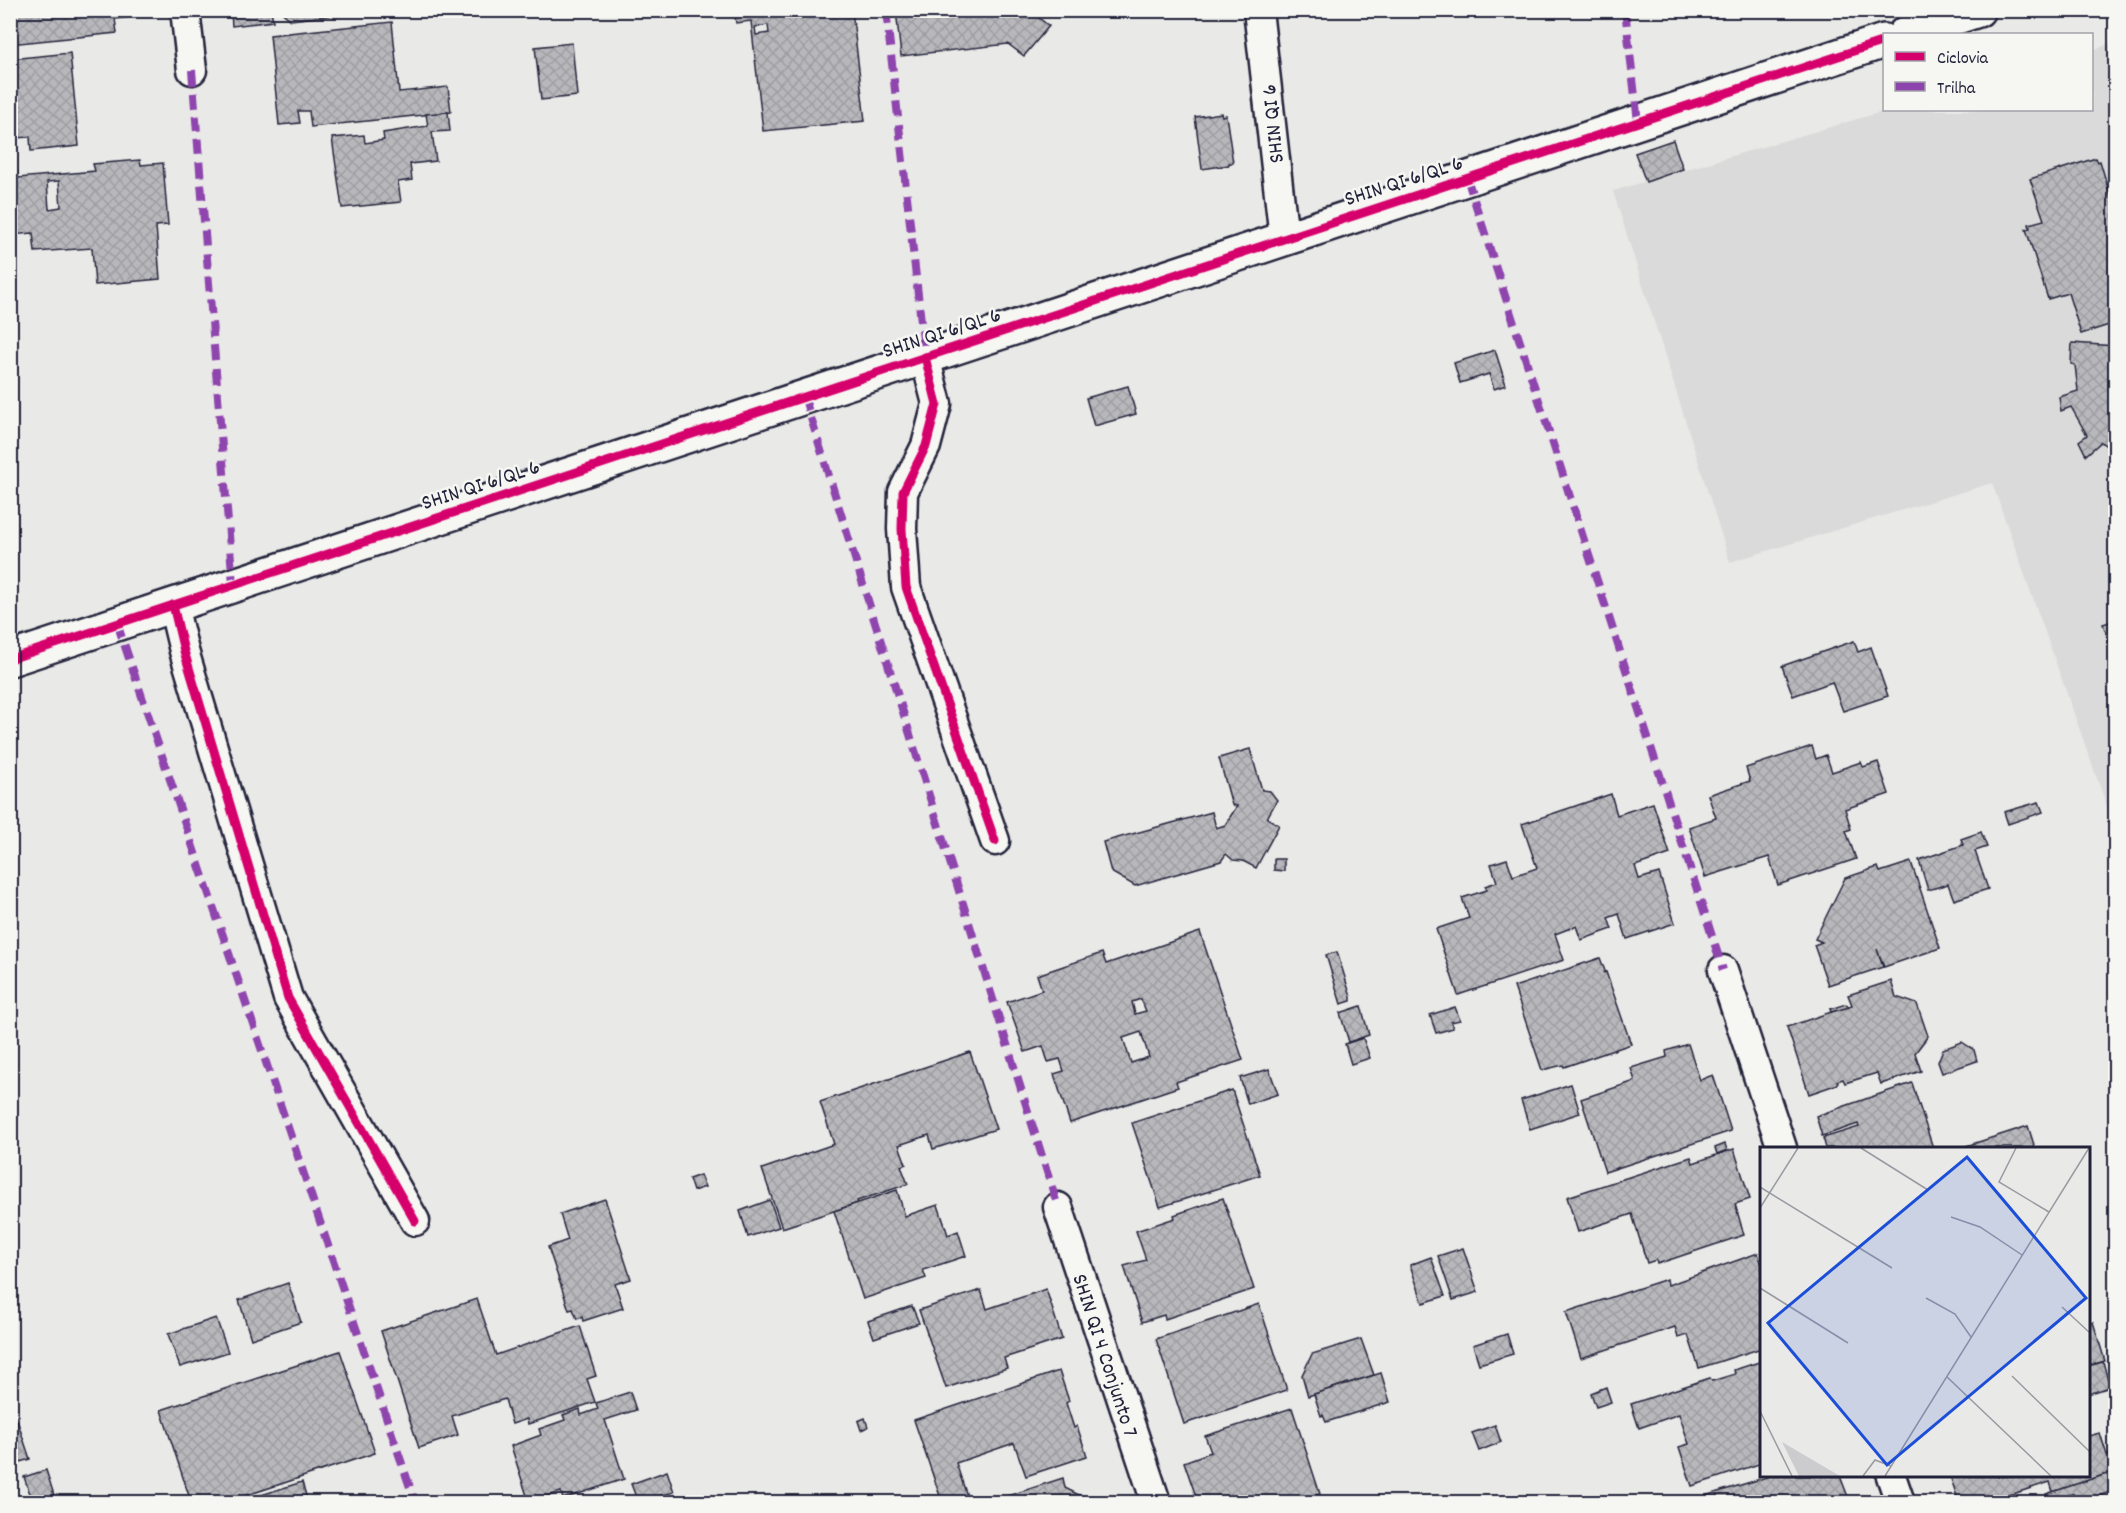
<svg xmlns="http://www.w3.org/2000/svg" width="2126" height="1513" font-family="Dekko,sans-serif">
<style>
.built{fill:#dadada}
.building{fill:url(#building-cross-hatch);stroke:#22223b;stroke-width:1.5;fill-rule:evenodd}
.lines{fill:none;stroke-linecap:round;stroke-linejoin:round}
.minor-casing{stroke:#22223b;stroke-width:33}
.tertiary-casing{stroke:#22223b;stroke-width:38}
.minor{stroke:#f6f6f2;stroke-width:28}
.tertiary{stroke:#f6f6f2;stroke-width:33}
.quiet{stroke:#8e44ad;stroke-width:8;stroke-dasharray:15 8;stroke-linecap:butt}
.cycleway-casing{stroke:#f6f6f2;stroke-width:13}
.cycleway{stroke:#d6006c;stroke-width:9}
.labels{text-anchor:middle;stroke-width:5;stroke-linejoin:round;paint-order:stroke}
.street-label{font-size:22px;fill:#22223b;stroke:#f6f6f2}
.inset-road{fill:none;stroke:#9999a2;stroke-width:1.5}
.view{fill:#1d4ed8;fill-opacity:0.15;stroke:#1d4ed8;stroke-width:3}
.inset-edge{fill:none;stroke:#22223b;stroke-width:3}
</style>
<defs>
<pattern id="building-cross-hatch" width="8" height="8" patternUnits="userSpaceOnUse" patternTransform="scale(1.5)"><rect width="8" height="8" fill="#b8b8bc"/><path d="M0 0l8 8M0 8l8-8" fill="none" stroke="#9e9ea2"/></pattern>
</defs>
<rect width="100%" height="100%" fill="#e9e9e7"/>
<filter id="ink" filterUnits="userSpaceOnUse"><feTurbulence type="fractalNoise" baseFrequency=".0167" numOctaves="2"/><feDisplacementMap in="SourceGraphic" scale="12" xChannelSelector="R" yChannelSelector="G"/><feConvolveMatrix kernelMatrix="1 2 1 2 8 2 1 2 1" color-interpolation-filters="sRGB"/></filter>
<g filter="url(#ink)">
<path class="built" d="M 2115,42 L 2115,829 L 1992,483 L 1730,562 L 1613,191 L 1888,110 L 2092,110 L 2092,50 Z"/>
<g class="building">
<path d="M 10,10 L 132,10 L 132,17 L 115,19 L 117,33 L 10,44 Z"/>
<path d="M 228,10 L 271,10 L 273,21 L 232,26 L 231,13 Z"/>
<path d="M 279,10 L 379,10 L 291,20 Z"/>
<path d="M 734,10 L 852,10 L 865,121 L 763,131 L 751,21 L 736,23 ZM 768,25 L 769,33 L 756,35 L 755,27 Z"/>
<path d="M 896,10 L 1034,10 L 1033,13 L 1049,26 L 1024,56 L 1008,44 L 901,56 Z"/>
<path d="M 392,22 L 399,92 L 448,87 L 451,112 L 311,127 L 309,111 L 298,111 L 300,123 L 279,125 L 270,35 Z"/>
<path d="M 572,43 L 577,96 L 541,100 L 535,47 Z"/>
<path d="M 70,53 L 79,146 L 31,151 L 30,137 L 14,138 L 16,152 L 10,153 L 10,59 Z"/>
<path d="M 448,112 L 450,131 L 432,132 L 436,161 L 410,164 L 412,180 L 398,182 L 401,202 L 342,208 L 332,138 L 364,135 L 365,143 L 384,140 L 383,133 L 428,126 L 426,114 Z"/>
<path d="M 1221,113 L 1222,116 L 1226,115 L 1233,163 L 1229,163 L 1229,165 L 1202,169 L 1195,117 Z"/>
<path d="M 1673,140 L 1683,169 L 1646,182 L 1635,153 Z"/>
<path d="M 2096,158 L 2098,162 L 2100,161 L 2111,198 L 2116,197 L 2116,345 L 2109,325 L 2081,334 L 2068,293 L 2048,299 L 2026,229 L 2030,228 L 2029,224 L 2044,220 L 2030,179 Z"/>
<path d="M 140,160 L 141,165 L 163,163 L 168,225 L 156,226 L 160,279 L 95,285 L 92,248 L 35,252 L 33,233 L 10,235 L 10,170 L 17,169 L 18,178 L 95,171 L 93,164 ZM 59,181 L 61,207 L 49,209 L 47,182 Z"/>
<path d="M 2072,343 L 2116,346 L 2116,453 L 2101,442 L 2086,455 L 2079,441 L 2087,435 L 2071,407 L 2061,411 L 2059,397 L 2078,391 L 2075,365 L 2071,364 Z"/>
<path d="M 1495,350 L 1506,385 L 1494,389 L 1489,374 L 1460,383 L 1454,363 Z"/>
<path d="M 1128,386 L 1136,414 L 1094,426 L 1086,398 Z"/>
<path d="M 2116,620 L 2116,661 L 2103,624 Z"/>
<path d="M 1854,641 L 1858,652 L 1871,647 L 1888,696 L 1843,711 L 1832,682 L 1793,696 L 1782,666 Z"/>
<path d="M 1812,746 L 1816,759 L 1826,755 L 1832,772 L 1861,762 L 1863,767 L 1878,762 L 1889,794 L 1845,809 L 1851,829 L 1846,831 L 1856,859 L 1778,885 L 1769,857 L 1705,877 L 1689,827 L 1716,818 L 1708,795 L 1750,781 L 1746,768 Z"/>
<path d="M 1250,749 L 1262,790 L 1270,791 L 1277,800 L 1267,818 L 1279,825 L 1256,868 L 1243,861 L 1233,860 L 1226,854 L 1221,861 L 1135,886 L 1111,872 L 1103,842 L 1212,812 L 1216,828 L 1225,825 L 1237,806 L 1232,805 L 1219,758 Z"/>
<path d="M 1611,794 L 1617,815 L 1653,803 L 1670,854 L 1635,866 L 1639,879 L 1659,873 L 1675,923 L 1627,939 L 1619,914 L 1608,918 L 1612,929 L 1581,940 L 1576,926 L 1555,934 L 1564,960 L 1458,995 L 1436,929 L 1469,918 L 1462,898 L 1487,890 L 1485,886 L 1497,882 L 1491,864 L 1507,859 L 1513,876 L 1537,868 L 1522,824 Z"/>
<path d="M 2039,802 L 2043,812 L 2008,824 L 2004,812 Z"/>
<path d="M 1981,832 L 1987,847 L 1975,851 L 1988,889 L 1954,900 L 1948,884 L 1928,890 L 1919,860 L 1963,845 L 1961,839 Z"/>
<path d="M 1274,859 L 1284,859 L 1284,871 L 1274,870 Z"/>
<path d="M 1911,862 L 1940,948 L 1884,967 L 1877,949 L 1883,967 L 1828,985 L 1814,945 L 1822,942 L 1815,939 L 1845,878 L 1878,867 L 1880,872 Z"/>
<path d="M 1200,932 L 1243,1060 L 1176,1082 L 1178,1087 L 1070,1123 L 1054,1074 L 1064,1071 L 1060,1059 L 1048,1062 L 1043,1046 L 1025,1052 L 1007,1002 L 1042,990 L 1037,975 L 1102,953 L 1106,964 ZM 1141,999 L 1146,1011 L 1135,1014 L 1132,1002 ZM 1141,1032 L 1149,1057 L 1131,1063 L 1123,1038 Z"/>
<path d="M 1337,952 L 1351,997 L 1351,1001 L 1341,1004 L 1326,955 Z"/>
<path d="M 1600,958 L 1605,971 L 1603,973 L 1606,972 L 1631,1044 L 1564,1067 L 1563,1065 L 1542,1070 L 1514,987 Z"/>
<path d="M 1891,981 L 1896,997 L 1917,1004 L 1928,1036 L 1915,1053 L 1921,1071 L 1881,1084 L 1877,1073 L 1845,1083 L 1843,1079 L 1837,1081 L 1838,1084 L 1809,1094 L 1787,1027 L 1852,1005 L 1848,995 Z"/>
<path d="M 1846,1004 L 1849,1007 L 1831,1012 L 1830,1009 Z"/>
<path d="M 1361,1006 L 1369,1035 L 1349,1042 L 1340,1013 Z"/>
<path d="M 1455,1007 L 1460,1020 L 1451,1022 L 1453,1028 L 1436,1033 L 1430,1015 Z"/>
<path d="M 1363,1038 L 1370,1058 L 1351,1064 L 1345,1044 Z"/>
<path d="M 1962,1042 L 1974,1050 L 1977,1061 L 1942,1073 L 1938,1062 L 1943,1049 Z"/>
<path d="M 1688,1044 L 1700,1080 L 1713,1075 L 1731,1131 L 1605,1172 L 1581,1099 L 1635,1081 L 1631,1068 L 1667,1057 L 1666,1051 Z"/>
<path d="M 970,1052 L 996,1129 L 933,1149 L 929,1135 L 899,1145 L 906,1164 L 901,1166 L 908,1184 L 857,1201 L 858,1203 L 782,1228 L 762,1169 L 834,1144 L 820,1102 Z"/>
<path d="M 1269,1069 L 1278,1094 L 1248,1104 L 1240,1078 Z"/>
<path d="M 1912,1083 L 1933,1148 L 1826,1148 L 1823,1138 L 1859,1127 L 1858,1124 L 1822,1136 L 1816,1116 Z"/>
<path d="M 1571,1084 L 1580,1113 L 1530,1129 L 1521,1100 Z"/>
<path d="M 1232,1090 L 1260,1175 L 1160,1207 L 1132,1123 Z"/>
<path d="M 2028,1126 L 2035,1148 L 1960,1148 Z"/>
<path d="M 1725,1144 L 1727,1150 L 1717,1154 L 1715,1148 Z"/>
<path d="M 1734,1149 L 1750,1199 L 1735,1204 L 1744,1235 L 1657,1264 L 1656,1260 L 1647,1263 L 1632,1214 L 1578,1232 L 1567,1197 L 1691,1157 L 1693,1163 Z"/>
<path d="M 700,1175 L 705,1187 L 693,1191 L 689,1179 Z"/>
<path d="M 897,1190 L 905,1216 L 938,1205 L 948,1235 L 958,1231 L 966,1256 L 923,1270 L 926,1278 L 863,1299 L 834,1211 Z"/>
<path d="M 1223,1198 L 1254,1289 L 1165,1319 L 1164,1315 L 1142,1322 L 1124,1266 L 1146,1260 L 1136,1231 L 1175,1218 L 1174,1215 Z"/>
<path d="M 605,1199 L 631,1279 L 615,1284 L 623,1308 L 583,1321 L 582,1317 L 577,1319 L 573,1309 L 569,1310 L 548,1247 L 568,1240 L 560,1214 Z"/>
<path d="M 770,1200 L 779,1227 L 748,1237 L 740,1211 Z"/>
<path d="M 1463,1248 L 1478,1292 L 1453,1300 L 1438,1256 Z"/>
<path d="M 1758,1253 L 1762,1265 L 1762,1348 L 1699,1368 L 1688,1335 L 1678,1338 L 1675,1327 L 1581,1358 L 1566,1312 L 1664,1280 L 1667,1279 L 1668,1285 Z"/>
<path d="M 1431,1257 L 1445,1296 L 1423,1303 L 1410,1265 Z"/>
<path d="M 288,1283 L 301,1322 L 251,1339 L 239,1300 Z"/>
<path d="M 1046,1289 L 1062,1339 L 1004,1358 L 1007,1368 L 946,1388 L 919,1310 L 981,1290 L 987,1309 Z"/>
<path d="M 477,1299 L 496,1355 L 580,1326 L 596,1376 L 587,1379 L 595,1402 L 528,1424 L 527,1419 L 512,1424 L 505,1399 L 452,1416 L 458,1435 L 419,1448 L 381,1331 Z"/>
<path d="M 1259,1304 L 1287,1390 L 1184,1424 L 1156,1339 Z"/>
<path d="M 912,1306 L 919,1323 L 874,1338 L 868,1321 Z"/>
<path d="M 216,1318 L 228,1352 L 180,1367 L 168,1334 Z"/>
<path d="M 2093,1322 L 2105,1361 L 2088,1366 L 2088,1324 Z"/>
<path d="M 1507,1334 L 1513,1354 L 1479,1364 L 1473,1345 Z"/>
<path d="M 1361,1339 L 1374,1375 L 1308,1396 L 1302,1375 L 1312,1354 Z"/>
<path d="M 340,1351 L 375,1453 L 226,1502 L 191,1502 L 161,1410 Z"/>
<path d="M 1762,1361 L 1762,1463 L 1692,1486 L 1679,1447 L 1689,1444 L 1679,1414 L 1639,1428 L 1631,1404 L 1710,1378 L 1712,1381 L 1735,1374 L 1734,1370 Z"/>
<path d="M 2103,1362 L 2110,1387 L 2088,1394 L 2088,1366 Z"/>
<path d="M 1059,1371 L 1069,1401 L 1066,1403 L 1074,1428 L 1077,1426 L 1087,1456 L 1026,1476 L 1014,1443 L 956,1463 L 967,1496 L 948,1502 L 942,1502 L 914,1420 Z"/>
<path d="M 1381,1373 L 1390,1402 L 1326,1422 L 1323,1415 L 1321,1416 L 1314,1394 Z"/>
<path d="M 1606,1387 L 1611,1402 L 1596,1407 L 1591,1393 Z"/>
<path d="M 630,1392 L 636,1410 L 605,1420 L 624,1479 L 563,1499 L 561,1492 L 529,1502 L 511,1446 L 541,1435 L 539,1429 L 565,1420 L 563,1415 L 580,1409 L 581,1415 L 598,1409 L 596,1403 Z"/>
<path d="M 10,1399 L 30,1459 L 10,1465 Z"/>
<path d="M 1292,1408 L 1320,1494 L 1294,1502 L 1198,1502 L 1184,1462 L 1211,1452 L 1205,1436 Z"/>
<path d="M 865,1418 L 868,1427 L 861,1430 L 858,1421 Z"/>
<path d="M 1495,1425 L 1501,1442 L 1479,1451 L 1472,1433 Z"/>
<path d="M 2100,1433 L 2107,1455 L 2116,1452 L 2116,1471 L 2053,1492 L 2050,1482 L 1988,1502 L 1959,1502 L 1950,1476 L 2088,1476 L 2088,1436 Z"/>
<path d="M 46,1470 L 54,1495 L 33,1502 L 24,1477 Z"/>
<path d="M 667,1471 L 674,1492 L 638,1502 L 631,1484 Z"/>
<path d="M 2116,1471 L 2116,1490 L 2101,1495 L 2098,1502 L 2076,1502 L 2073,1494 L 2048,1502 L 2046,1494 Z"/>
<path d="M 1770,1476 L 1840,1476 L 1850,1502 L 1676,1502 L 1694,1497 L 1695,1499 Z"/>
<path d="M 1063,1478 L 1065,1488 L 1093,1502 L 989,1502 Z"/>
<path d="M 302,1482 L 307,1499 L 297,1502 L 239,1502 Z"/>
<path d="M 2073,1494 L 2076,1502 L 2047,1502 L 2048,1502 Z"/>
</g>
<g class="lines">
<g class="minor-casing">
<g id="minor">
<path d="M 185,10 L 192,70"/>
<path d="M 1258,10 L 1284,238"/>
<path d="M 925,357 L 937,404 L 926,446 L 903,492 L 902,529 L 906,587 L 995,841"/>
<path d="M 173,605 L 184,651 L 288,998 L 415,1221"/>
<path d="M 1723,970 L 1782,1148"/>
<path d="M 1058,1207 L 1156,1502"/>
<path d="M 1891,1476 L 1900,1502"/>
</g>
</g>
<g class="tertiary-casing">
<g id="tertiary">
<path d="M 1905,34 L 1978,10"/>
<path d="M 10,659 L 1884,41"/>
</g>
</g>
<use href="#minor" class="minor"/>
<use href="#tertiary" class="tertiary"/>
<g class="quiet">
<path d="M 886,10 L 925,357"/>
<path d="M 1625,10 L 1638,122"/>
<path d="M 192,70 L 233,585"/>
<path d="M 1467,178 L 1723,970"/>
<path d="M 804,396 L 1058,1207"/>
<path d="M 117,623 L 415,1502"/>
</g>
<g class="cycleway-casing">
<g id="cycleway">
<path d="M 925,357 L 937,404 L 926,446 L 903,492 L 902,529 L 906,587 L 995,841"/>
<path d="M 173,605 L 184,651 L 288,998 L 415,1221"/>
<path d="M 10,659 L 1884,41"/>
</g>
</g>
<use href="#cycleway" class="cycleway"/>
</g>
</g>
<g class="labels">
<g class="street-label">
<text transform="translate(1271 124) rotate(-96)" y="8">SHIN QI 6</text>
<text transform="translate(1403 179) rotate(-18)" y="8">SHIN QI 6/QL 6</text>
<text transform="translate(941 331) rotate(-18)" y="8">SHIN QI 6/QL 6</text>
<text transform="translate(480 483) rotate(-18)" y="8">SHIN QI 6/QL 6</text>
<text transform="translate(1107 1355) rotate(72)" y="8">SHIN QI 4 Conjunto 7</text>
</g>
</g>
<g transform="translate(1760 1147)">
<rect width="330" height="330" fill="#e9e9e7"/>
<path d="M 22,295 L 80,329 L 39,329 Z" fill="#ccccce"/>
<path class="inset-road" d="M 101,1 L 168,43M 256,1 L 239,35 L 289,65M 0,40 L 132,121M 0,61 L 38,1M 191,70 L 220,80 L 262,108M 0,141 L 88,196M 166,151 L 195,167 L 211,190M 302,160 L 330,186M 252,229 L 330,305M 187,230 L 291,329M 0,264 L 32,329M 103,329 L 115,313 L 131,319M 125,329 L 329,1"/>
<path class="view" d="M 207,10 L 326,151 L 127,318 L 8,176 Z"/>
<rect width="330" height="330" class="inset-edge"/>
</g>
<rect width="2126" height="1513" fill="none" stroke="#f6f6f2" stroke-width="36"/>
<rect x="18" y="18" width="2090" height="1477" fill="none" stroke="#22223b" stroke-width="2" filter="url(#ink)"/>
<rect x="1883" y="33" width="210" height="78" fill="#f6f6f2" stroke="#a1a1a9" stroke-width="1.5"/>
<rect x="1895" y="52" width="30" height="9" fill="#d6006c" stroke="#a1a1a9" stroke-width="1.5"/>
<text x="1937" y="63" font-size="18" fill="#22223b">Ciclovia</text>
<rect x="1895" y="82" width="30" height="9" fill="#8e44ad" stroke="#a1a1a9" stroke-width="1.5"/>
<text x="1937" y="93" font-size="18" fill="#22223b">Trilha</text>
</svg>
